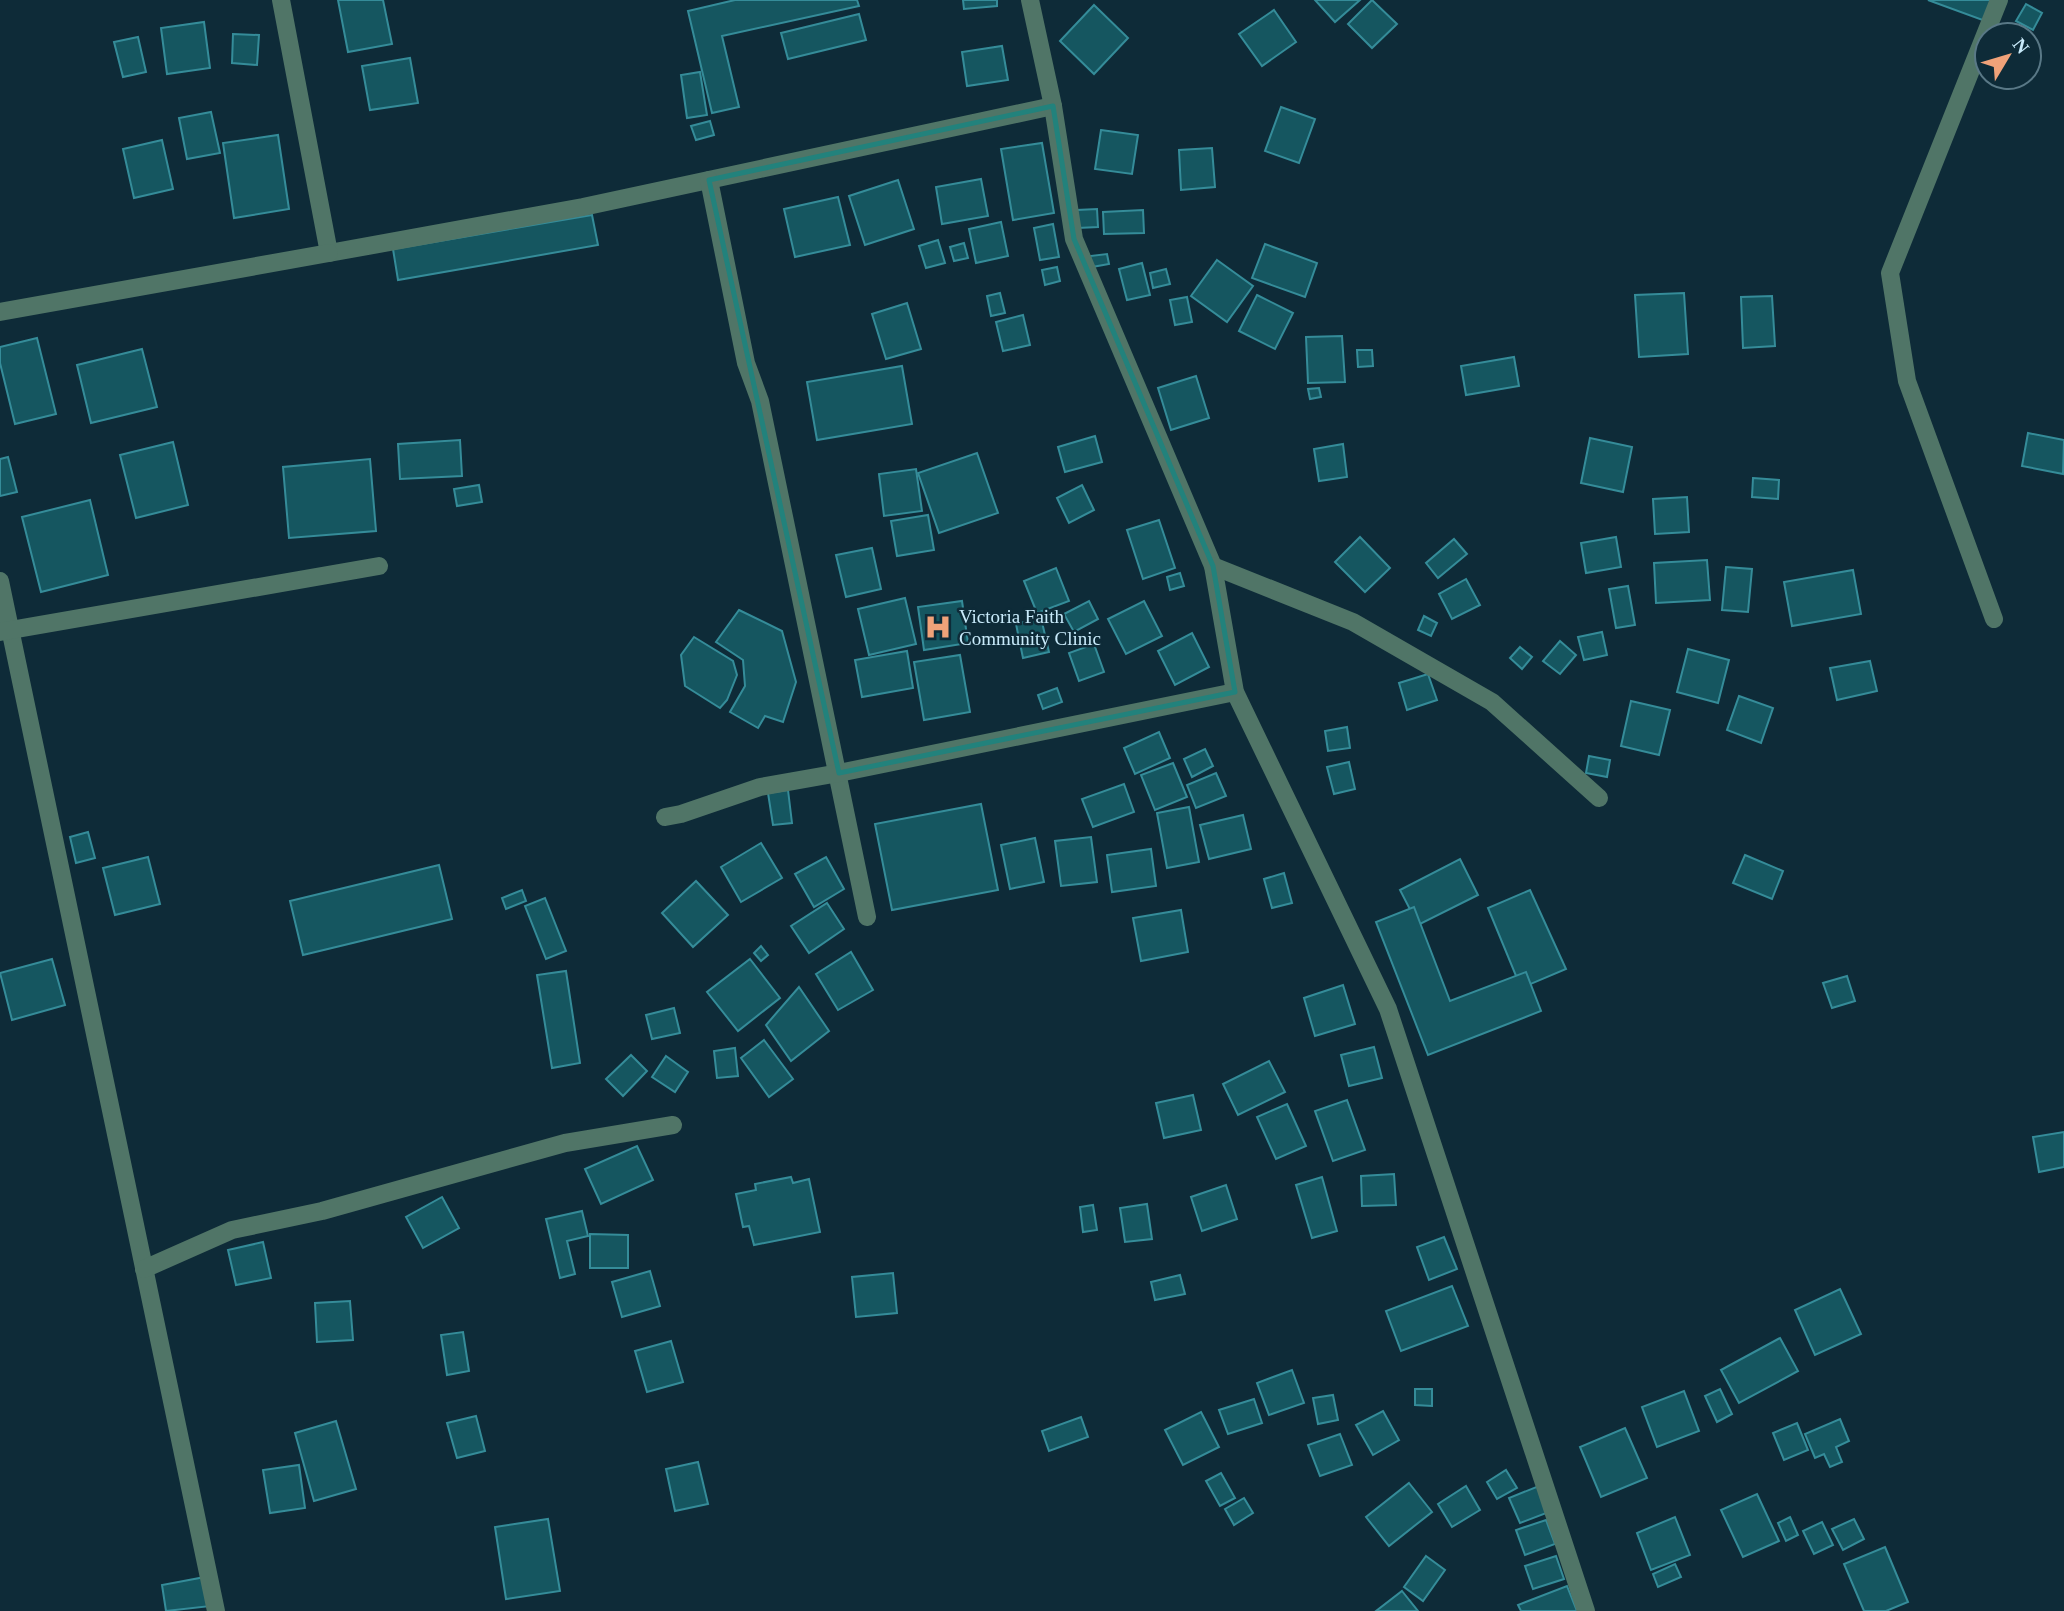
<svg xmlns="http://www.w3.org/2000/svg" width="2064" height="1611" font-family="Georgia,serif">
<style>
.building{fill:#155660;stroke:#358c99;stroke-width:2}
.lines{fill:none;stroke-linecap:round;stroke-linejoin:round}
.minor{stroke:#507567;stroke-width:18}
.marked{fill:none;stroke:#22827c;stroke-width:5;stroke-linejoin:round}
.labels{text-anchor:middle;stroke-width:5;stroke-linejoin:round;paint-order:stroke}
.poi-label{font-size:19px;fill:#c9ebfb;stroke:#0e2b38;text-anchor:start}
</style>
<rect width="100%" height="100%" fill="#0e2b38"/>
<g class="building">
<path d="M 338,0 L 383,0 L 392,44 L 348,52 Z"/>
<path d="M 735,0 L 857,0 L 859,6 L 722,36 L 739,107 L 712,113 L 688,11 Z"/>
<path d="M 963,0 L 997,0 L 997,6 L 964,9 Z"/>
<path d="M 1315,0 L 1360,0 L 1335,22 Z"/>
<path d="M 1372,0 L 1397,24 L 1372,48 L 1348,24 Z"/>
<path d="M 1928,0 L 1996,0 L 1988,22 Z"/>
<path d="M 2026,4 L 2042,13 L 2033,30 L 2016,21 Z"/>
<path d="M 1094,5 L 1128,38 L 1094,74 L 1060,41 Z"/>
<path d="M 1274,10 L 1296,42 L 1262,66 L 1239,34 Z"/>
<path d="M 859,14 L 866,40 L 788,59 L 781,33 Z"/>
<path d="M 204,22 L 210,68 L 167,74 L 161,28 Z"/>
<path d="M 233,34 L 259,35 L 257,65 L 232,63 Z"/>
<path d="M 138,37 L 146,72 L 123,77 L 114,42 Z"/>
<path d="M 1002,46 L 1008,80 L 967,86 L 962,52 Z"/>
<path d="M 410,58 L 418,103 L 370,110 L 362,66 Z"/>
<path d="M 700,72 L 707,115 L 687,118 L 681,75 Z"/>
<path d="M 1281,107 L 1315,119 L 1299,163 L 1265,151 Z"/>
<path d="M 211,112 L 220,153 L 187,159 L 179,118 Z"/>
<path d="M 710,121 L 714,135 L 696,140 L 691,126 Z"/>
<path d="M 1101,130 L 1138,135 L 1132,174 L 1095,169 Z"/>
<path d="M 278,135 L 289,209 L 234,218 L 223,143 Z"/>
<path d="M 162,140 L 173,189 L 134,198 L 123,149 Z"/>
<path d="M 1042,143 L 1054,213 L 1013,220 L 1001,149 Z"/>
<path d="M 1212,148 L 1215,187 L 1181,190 L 1179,150 Z"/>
<path d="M 981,179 L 988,216 L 942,224 L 936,187 Z"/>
<path d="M 898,180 L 914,229 L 865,245 L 849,196 Z"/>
<path d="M 838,197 L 850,245 L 795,257 L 784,209 Z"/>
<path d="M 1097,209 L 1098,227 L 1078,228 L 1077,210 Z"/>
<path d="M 1143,210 L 1144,233 L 1104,234 L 1103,212 Z"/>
<path d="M 592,215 L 598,245 L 398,280 L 393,249 Z"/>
<path d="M 1001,222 L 1008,256 L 976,263 L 969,229 Z"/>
<path d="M 1053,224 L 1059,257 L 1040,260 L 1034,228 Z"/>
<path d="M 938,240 L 945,263 L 926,268 L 919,246 Z"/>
<path d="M 964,243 L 968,258 L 954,261 L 950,247 Z"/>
<path d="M 1265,244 L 1317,263 L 1305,297 L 1252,278 Z"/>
<path d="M 1107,254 L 1109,264 L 1092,267 L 1090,256 Z"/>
<path d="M 1217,260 L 1253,286 L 1227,322 L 1191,296 Z"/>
<path d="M 1142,263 L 1150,295 L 1127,300 L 1119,269 Z"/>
<path d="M 1057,267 L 1060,281 L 1045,285 L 1042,270 Z"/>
<path d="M 1166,269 L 1170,284 L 1153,288 L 1150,273 Z"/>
<path d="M 1000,293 L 1005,313 L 991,316 L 987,296 Z"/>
<path d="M 1684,293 L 1688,354 L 1639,357 L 1635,295 Z"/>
<path d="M 1257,295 L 1293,313 L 1275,349 L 1239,331 Z"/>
<path d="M 1772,296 L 1775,346 L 1743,348 L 1741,297 Z"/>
<path d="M 1187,297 L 1192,322 L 1175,325 L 1170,300 Z"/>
<path d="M 907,303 L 921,349 L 886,359 L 872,314 Z"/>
<path d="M 1023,315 L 1030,345 L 1003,351 L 996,322 Z"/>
<path d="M 1342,336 L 1345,382 L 1308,383 L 1306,337 Z"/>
<path d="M 37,338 L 56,414 L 15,424 L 0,363 L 0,347 Z"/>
<path d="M 142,349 L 157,407 L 91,423 L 77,365 Z"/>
<path d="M 1357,350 L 1372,350 L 1373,366 L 1358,367 Z"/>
<path d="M 1514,357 L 1519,386 L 1466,395 L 1461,366 Z"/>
<path d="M 902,366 L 912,424 L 817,440 L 807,382 Z"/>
<path d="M 1196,376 L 1209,418 L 1171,430 L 1158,388 Z"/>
<path d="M 1319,388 L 1321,397 L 1310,399 L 1308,389 Z"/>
<path d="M 2028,433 L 2064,440 L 2063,474 L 2022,466 Z"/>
<path d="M 1095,436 L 1102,462 L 1065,472 L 1058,447 Z"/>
<path d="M 1590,438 L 1632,447 L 1623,492 L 1581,483 Z"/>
<path d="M 460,440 L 462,476 L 400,479 L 398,444 Z"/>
<path d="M 173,442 L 188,505 L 136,518 L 120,455 Z"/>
<path d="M 1343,444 L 1347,477 L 1319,481 L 1314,449 Z"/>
<path d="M 977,453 L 998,513 L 939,533 L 918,473 Z"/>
<path d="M 8,457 L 17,492 L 0,496 L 0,459 Z"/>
<path d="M 370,459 L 376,531 L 289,538 L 283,467 Z"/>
<path d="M 916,469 L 922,511 L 884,516 L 879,474 Z"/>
<path d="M 1753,478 L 1779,480 L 1778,499 L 1752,497 Z"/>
<path d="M 479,485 L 482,502 L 457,506 L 454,489 Z"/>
<path d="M 1082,485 L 1094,510 L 1069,523 L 1057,498 Z"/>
<path d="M 1687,497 L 1689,532 L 1655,534 L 1653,499 Z"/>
<path d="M 90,500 L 108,575 L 41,592 L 22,517 Z"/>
<path d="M 928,515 L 934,550 L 897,556 L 891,521 Z"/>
<path d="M 1159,520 L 1175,568 L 1143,579 L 1127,530 Z"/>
<path d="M 1360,537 L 1390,568 L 1365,592 L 1335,562 Z"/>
<path d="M 1616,537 L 1621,567 L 1586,573 L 1581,543 Z"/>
<path d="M 1454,539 L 1467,554 L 1438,578 L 1426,563 Z"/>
<path d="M 872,548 L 881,589 L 846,597 L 836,555 Z"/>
<path d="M 1707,560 L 1710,600 L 1656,603 L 1654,563 Z"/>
<path d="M 1726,567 L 1752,569 L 1748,612 L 1722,610 Z"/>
<path d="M 1056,568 L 1069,601 L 1037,613 L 1024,581 Z"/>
<path d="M 1853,570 L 1861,614 L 1792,626 L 1784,582 Z"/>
<path d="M 1180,573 L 1184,586 L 1170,590 L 1167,577 Z"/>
<path d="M 1466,579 L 1480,605 L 1452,619 L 1439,594 Z"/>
<path d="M 1628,586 L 1635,625 L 1616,628 L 1609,589 Z"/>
<path d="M 905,598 L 916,644 L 869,655 L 858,609 Z"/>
<path d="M 962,601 L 968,643 L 924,650 L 918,607 Z"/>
<path d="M 1089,601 L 1098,619 L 1074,632 L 1064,614 Z"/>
<path d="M 1144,601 L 1162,636 L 1126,654 L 1108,619 Z"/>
<path d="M 739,610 L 782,631 L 796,682 L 783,722 L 765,716 L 758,728 L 730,712 L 745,686 L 743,660 L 716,642 Z"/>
<path d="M 1424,616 L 1437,623 L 1431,636 L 1418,630 Z"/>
<path d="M 1041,618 L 1049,652 L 1023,658 L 1016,624 Z"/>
<path d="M 1602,632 L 1607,655 L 1584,660 L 1578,637 Z"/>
<path d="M 1192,633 L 1209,667 L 1175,685 L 1158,651 Z"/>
<path d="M 694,637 L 733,661 L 737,675 L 727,700 L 720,708 L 685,686 L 681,655 Z"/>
<path d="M 1560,641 L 1576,655 L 1560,674 L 1543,661 Z"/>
<path d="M 1094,644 L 1104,672 L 1079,681 L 1069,653 Z"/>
<path d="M 1520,647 L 1532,657 L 1522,669 L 1510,658 Z"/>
<path d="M 1688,649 L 1729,660 L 1718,703 L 1677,692 Z"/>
<path d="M 907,651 L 913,688 L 862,697 L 855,660 Z"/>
<path d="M 960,655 L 970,712 L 924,720 L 914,662 Z"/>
<path d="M 1870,661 L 1877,691 L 1837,700 L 1830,668 Z"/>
<path d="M 1428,674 L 1437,700 L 1407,710 L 1399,683 Z"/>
<path d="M 1057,688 L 1062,702 L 1043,709 L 1038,695 Z"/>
<path d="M 1739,696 L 1773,708 L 1761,743 L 1727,730 Z"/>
<path d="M 1631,701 L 1670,710 L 1659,755 L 1621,746 Z"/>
<path d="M 1347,727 L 1350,748 L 1328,751 L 1325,731 Z"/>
<path d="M 1159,732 L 1170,758 L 1135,774 L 1124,748 Z"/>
<path d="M 1205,749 L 1213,766 L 1192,777 L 1184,759 Z"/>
<path d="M 1589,756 L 1610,760 L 1607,777 L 1586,773 Z"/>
<path d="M 1349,762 L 1355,789 L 1334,794 L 1327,767 Z"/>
<path d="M 1173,763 L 1187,797 L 1155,810 L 1141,775 Z"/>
<path d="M 1216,773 L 1226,796 L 1196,808 L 1187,785 Z"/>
<path d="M 1124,784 L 1134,812 L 1093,827 L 1082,799 Z"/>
<path d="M 788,790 L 792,823 L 773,825 L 768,793 Z"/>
<path d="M 981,804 L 998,890 L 892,910 L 875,824 Z"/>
<path d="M 1189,807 L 1199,862 L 1167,868 L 1157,813 Z"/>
<path d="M 1243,815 L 1251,849 L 1209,859 L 1200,825 Z"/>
<path d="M 88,832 L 95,858 L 76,863 L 70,837 Z"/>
<path d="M 1091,837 L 1097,882 L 1061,886 L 1055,841 Z"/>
<path d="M 1035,838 L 1044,882 L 1010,889 L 1001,845 Z"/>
<path d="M 761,843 L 782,878 L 741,902 L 721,867 Z"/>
<path d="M 1151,849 L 1156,886 L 1112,892 L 1107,855 Z"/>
<path d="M 1745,855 L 1783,871 L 1772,899 L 1733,883 Z"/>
<path d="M 148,857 L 160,904 L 115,915 L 103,868 Z"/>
<path d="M 826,857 L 844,889 L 814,907 L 795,874 Z"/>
<path d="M 1460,859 L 1478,895 L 1418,925 L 1400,890 Z"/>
<path d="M 439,865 L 452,919 L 303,955 L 290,901 Z"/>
<path d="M 1284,873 L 1292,903 L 1272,908 L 1264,879 Z"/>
<path d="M 696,881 L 728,915 L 693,947 L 662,913 Z"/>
<path d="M 522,890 L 526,901 L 506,909 L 502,898 Z"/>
<path d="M 1530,890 L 1566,969 L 1521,988 L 1488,908 Z"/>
<path d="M 545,898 L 566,951 L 546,959 L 525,906 Z"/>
<path d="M 827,903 L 844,929 L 809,953 L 791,926 Z"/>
<path d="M 1414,907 L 1450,1001 L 1526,972 L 1541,1011 L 1428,1055 L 1376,922 Z"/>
<path d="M 1181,910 L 1188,952 L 1141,961 L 1133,918 Z"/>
<path d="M 761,946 L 768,955 L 761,961 L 754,953 Z"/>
<path d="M 851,952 L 873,990 L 838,1010 L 816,974 Z"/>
<path d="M 52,959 L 65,1005 L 12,1020 L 0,973 Z"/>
<path d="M 750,959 L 780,998 L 738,1031 L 707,992 Z"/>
<path d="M 566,971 L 580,1063 L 552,1068 L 537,975 Z"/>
<path d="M 1847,976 L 1855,1001 L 1832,1008 L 1823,983 Z"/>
<path d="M 1343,985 L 1355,1024 L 1315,1036 L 1304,998 Z"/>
<path d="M 799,987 L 829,1031 L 791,1061 L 766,1025 Z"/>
<path d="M 674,1008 L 680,1033 L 652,1039 L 646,1015 Z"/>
<path d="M 764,1040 L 793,1079 L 769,1097 L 741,1058 Z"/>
<path d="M 1374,1047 L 1382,1078 L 1349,1086 L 1341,1055 Z"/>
<path d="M 735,1048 L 738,1076 L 717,1078 L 714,1051 Z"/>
<path d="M 631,1055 L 647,1071 L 623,1096 L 606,1079 Z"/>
<path d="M 666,1056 L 688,1072 L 675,1092 L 652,1077 Z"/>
<path d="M 1269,1061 L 1285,1092 L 1238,1115 L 1223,1084 Z"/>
<path d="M 1193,1095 L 1201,1130 L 1164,1138 L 1156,1103 Z"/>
<path d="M 1347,1100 L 1365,1150 L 1333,1161 L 1315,1111 Z"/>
<path d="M 1287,1104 L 1306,1146 L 1276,1159 L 1257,1117 Z"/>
<path d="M 2064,1132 L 2064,1167 L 2039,1172 L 2033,1137 Z"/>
<path d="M 637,1146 L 653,1180 L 601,1204 L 585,1169 Z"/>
<path d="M 1394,1174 L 1396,1205 L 1362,1206 L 1361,1176 Z"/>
<path d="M 791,1177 L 793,1183 L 809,1179 L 820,1232 L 754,1245 L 749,1226 L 743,1227 L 736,1194 L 756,1190 L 755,1184 Z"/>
<path d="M 1322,1177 L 1337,1231 L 1312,1238 L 1296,1185 Z"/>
<path d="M 1226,1185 L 1237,1219 L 1202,1231 L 1191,1197 Z"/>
<path d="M 442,1197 L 459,1228 L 423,1248 L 406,1217 Z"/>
<path d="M 1147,1204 L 1152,1239 L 1125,1242 L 1120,1208 Z"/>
<path d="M 1093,1205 L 1097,1230 L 1083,1232 L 1080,1207 Z"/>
<path d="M 582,1211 L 588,1236 L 567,1241 L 575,1274 L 560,1278 L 546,1219 Z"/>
<path d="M 590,1234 L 628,1235 L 628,1268 L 590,1268 Z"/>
<path d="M 1444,1237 L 1457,1269 L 1429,1280 L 1417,1247 Z"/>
<path d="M 263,1242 L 271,1278 L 236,1285 L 228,1250 Z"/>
<path d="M 650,1271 L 660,1306 L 622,1317 L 612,1282 Z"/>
<path d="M 893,1273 L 897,1313 L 856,1317 L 852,1277 Z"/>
<path d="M 1180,1275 L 1185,1294 L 1155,1300 L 1151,1282 Z"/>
<path d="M 1452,1286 L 1468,1326 L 1401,1351 L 1386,1311 Z"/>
<path d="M 1840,1289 L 1861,1334 L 1815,1355 L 1795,1310 Z"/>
<path d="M 350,1301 L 353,1340 L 317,1342 L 315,1303 Z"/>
<path d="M 463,1332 L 469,1371 L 447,1375 L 441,1335 Z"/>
<path d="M 1780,1338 L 1798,1371 L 1739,1403 L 1721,1370 Z"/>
<path d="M 671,1341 L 683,1382 L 647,1392 L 635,1351 Z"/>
<path d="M 1292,1370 L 1304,1403 L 1269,1415 L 1257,1383 Z"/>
<path d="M 1415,1389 L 1432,1389 L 1432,1406 L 1415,1405 Z"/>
<path d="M 1720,1389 L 1732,1414 L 1717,1422 L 1705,1396 Z"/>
<path d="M 1684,1391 L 1699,1431 L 1657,1447 L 1642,1407 Z"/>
<path d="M 1333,1395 L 1338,1420 L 1318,1424 L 1313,1398 Z"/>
<path d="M 1254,1399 L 1262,1423 L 1228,1434 L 1219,1410 Z"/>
<path d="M 1383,1411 L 1399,1440 L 1373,1455 L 1356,1425 Z"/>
<path d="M 1201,1412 L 1219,1447 L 1183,1465 L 1165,1430 Z"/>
<path d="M 476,1416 L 485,1451 L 457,1458 L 447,1423 Z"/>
<path d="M 1081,1417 L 1088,1437 L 1049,1451 L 1042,1431 Z"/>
<path d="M 1840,1419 L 1849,1441 L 1836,1447 L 1842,1462 L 1830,1467 L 1824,1454 L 1815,1458 L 1805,1434 Z"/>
<path d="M 336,1421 L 356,1489 L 314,1501 L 295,1433 Z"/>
<path d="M 1797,1423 L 1808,1450 L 1784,1460 L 1773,1433 Z"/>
<path d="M 1625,1428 L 1647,1478 L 1601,1497 L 1580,1447 Z"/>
<path d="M 1340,1434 L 1352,1465 L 1320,1476 L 1308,1445 Z"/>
<path d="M 698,1462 L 708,1504 L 675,1511 L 666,1469 Z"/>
<path d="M 299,1465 L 305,1508 L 270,1513 L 263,1470 Z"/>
<path d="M 1506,1470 L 1517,1488 L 1497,1499 L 1487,1482 Z"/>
<path d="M 1221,1473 L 1235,1498 L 1220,1506 L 1206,1481 Z"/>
<path d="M 1409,1483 L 1432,1512 L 1389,1546 L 1366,1517 Z"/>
<path d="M 1466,1486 L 1480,1510 L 1452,1527 L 1438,1504 Z"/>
<path d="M 1539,1486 L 1549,1512 L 1520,1523 L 1509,1498 Z"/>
<path d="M 1757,1494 L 1779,1541 L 1743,1557 L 1721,1510 Z"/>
<path d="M 1244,1498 L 1253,1513 L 1234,1525 L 1225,1509 Z"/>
<path d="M 1675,1517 L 1690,1555 L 1651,1570 L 1637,1533 Z"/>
<path d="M 1790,1517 L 1798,1535 L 1786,1541 L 1778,1523 Z"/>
<path d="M 548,1519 L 560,1591 L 506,1599 L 495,1527 Z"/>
<path d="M 1854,1519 L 1864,1539 L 1843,1550 L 1832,1529 Z"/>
<path d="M 1546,1520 L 1555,1544 L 1525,1555 L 1516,1530 Z"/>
<path d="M 1822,1522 L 1833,1545 L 1814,1554 L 1803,1531 Z"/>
<path d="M 1885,1547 L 1908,1602 L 1886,1611 L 1864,1611 L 1844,1564 Z"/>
<path d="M 1426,1556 L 1445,1570 L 1423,1601 L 1404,1587 Z"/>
<path d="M 1556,1556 L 1564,1579 L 1533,1589 L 1525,1566 Z"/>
<path d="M 1675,1564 L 1681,1577 L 1658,1587 L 1653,1574 Z"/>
<path d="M 205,1577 L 211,1606 L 166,1611 L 162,1585 Z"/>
<path d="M 1567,1586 L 1577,1611 L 1521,1611 L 1518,1605 Z"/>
<path d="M 1402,1591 L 1418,1611 L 1376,1611 Z"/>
</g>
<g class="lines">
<g class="minor">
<path d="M 281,0 L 329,253 L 583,207 L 1053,106"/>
<path d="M 1030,0 L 1053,106 L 1074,239 L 1213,566 L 1235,692 L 1388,1009 L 1586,1611"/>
<path d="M 709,180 L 746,363 L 760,401 L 867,917"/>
<path d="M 0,312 L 329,253"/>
<path d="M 1213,566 L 1353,622 L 1492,702 L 1599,798"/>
<path d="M 0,581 L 216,1611"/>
<path d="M 1994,619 L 1907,381 L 1890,273 L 1999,0"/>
<path d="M 0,632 L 379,566"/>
<path d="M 665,817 L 681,814 L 760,787 L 839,773 L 1235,692"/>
<path d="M 144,1269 L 232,1230 L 322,1211 L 565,1143 L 673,1125"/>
</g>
</g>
<path class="marked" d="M 1053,106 L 1074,239 L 1213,566 L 1235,692 L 839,773 L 709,180 Z"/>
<defs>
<g id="hospital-bare" transform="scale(2.1)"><path d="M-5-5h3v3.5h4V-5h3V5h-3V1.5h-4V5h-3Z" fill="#f0a279" stroke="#0e2b38" stroke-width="2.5" paint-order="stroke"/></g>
</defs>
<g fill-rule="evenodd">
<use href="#hospital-bare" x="938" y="627"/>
</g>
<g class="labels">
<g class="poi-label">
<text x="959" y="623">Victoria Faith<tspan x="959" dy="22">Community Clinic</tspan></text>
</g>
</g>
<g transform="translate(2008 56) rotate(52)"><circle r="33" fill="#0e2b38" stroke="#597886" stroke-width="2"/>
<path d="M0-5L12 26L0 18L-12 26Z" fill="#f0a279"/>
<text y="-10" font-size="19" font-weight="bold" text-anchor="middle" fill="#c9ebfb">N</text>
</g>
</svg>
